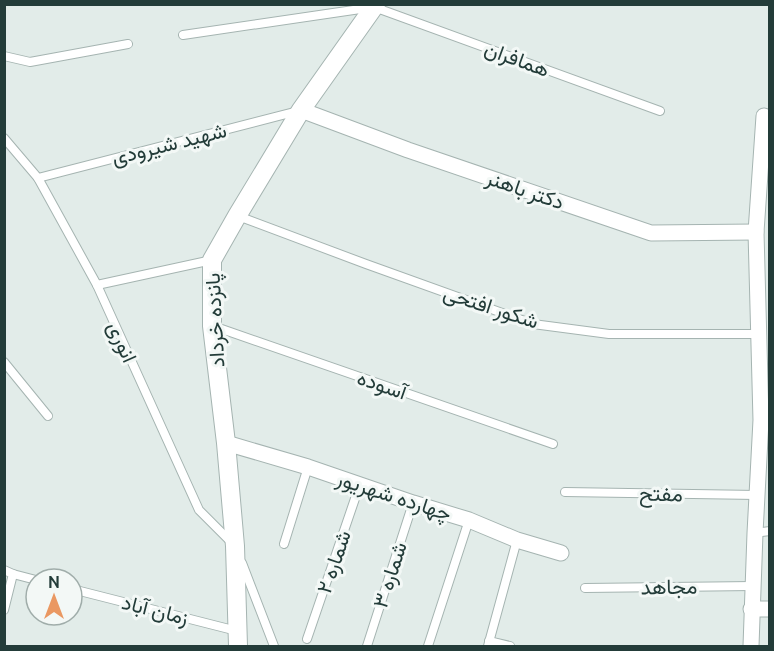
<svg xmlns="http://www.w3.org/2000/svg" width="774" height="651" font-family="Ubuntu,Vazirmatn,sans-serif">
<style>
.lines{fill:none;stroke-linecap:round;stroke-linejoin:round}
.service-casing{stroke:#a5b4b1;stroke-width:10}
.minor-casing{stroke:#a5b4b1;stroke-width:17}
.tertiary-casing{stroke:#a5b4b1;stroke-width:20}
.service{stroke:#fff;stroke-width:8}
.minor{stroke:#fff;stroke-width:15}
.tertiary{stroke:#fff;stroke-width:18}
.labels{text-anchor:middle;stroke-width:6;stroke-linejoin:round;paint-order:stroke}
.street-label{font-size:21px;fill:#233c39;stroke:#f3f8f6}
</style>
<rect width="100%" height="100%" fill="#e2ece9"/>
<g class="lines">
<g class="service-casing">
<g id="service">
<path d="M 183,35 L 374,7 L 660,111"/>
<path d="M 4,56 L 30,62 L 128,44"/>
<path d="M 4,138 L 38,178 L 97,285 L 199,510 L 231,542"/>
<path d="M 38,178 L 298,111"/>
<path d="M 238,216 L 366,264 L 533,324 L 609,334 L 758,334"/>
<path d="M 97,285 L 212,260"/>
<path d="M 213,326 L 553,444"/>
<path d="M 4,362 L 48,416"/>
<path d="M 565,492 L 757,495"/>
<path d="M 755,533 L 770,531"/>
<path d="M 284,544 L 308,467"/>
<path d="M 242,563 L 274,646"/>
<path d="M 4,570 L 13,574 L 36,580"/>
<path d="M 585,588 L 753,586"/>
<path d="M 72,589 L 237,631"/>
<path d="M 4,610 L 13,574"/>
<path d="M 307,639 L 360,484"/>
<path d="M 489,641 L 510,646"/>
<path d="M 367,646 L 413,503"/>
<path d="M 428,646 L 469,520"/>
<path d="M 488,646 L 517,540"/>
</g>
</g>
<g class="minor-casing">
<g id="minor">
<path d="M 301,110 L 408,150 L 651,233 L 756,232"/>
<path d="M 226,443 L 308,467 L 413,503 L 469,520 L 517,540 L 561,553"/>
<path d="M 751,609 L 770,609"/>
<path d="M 751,646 L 755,533 L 761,420 L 756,232 L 764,116"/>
</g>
</g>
<g class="tertiary-casing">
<path id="tertiary" d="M 238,646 L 235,546 L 226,443 L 212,326 L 212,260 L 237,216 L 301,110 L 376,4"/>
</g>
<use href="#service" class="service"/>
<use href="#minor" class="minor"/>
<use href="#tertiary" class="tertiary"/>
</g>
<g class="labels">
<g class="street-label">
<text transform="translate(517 59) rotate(20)" y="7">همافران</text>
<text transform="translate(169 144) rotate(-14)" y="7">شهید شیرودی</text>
<text transform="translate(525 190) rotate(19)" y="7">دکتر باهنر</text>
<text transform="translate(491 307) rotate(18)" y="7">شکور افتحی</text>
<text transform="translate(215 320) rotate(-93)" y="7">پانزده خرداد</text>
<text transform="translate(122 342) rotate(66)" y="7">انوری</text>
<text transform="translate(382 385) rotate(19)" y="7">آسوده</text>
<text transform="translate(661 494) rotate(1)" y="7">مفتح</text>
<text transform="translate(394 496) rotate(18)" y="7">چهارده شهریور</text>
<text transform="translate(334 562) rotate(-71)" y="7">شماره ۲</text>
<text transform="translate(390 575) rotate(-72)" y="7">شماره ۳</text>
<text transform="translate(669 587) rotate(-1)" y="7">مجاهد</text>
<text transform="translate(155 610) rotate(14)" y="7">زمان آباد</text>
</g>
</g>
<rect width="774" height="651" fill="none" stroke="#233c39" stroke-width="12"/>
<g transform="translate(54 597)"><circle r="28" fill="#f3f8f6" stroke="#a0adaa" stroke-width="1.5"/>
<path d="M0-4.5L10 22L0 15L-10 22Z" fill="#ea9862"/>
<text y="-9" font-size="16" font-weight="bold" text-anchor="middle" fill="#233c39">N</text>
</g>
</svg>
